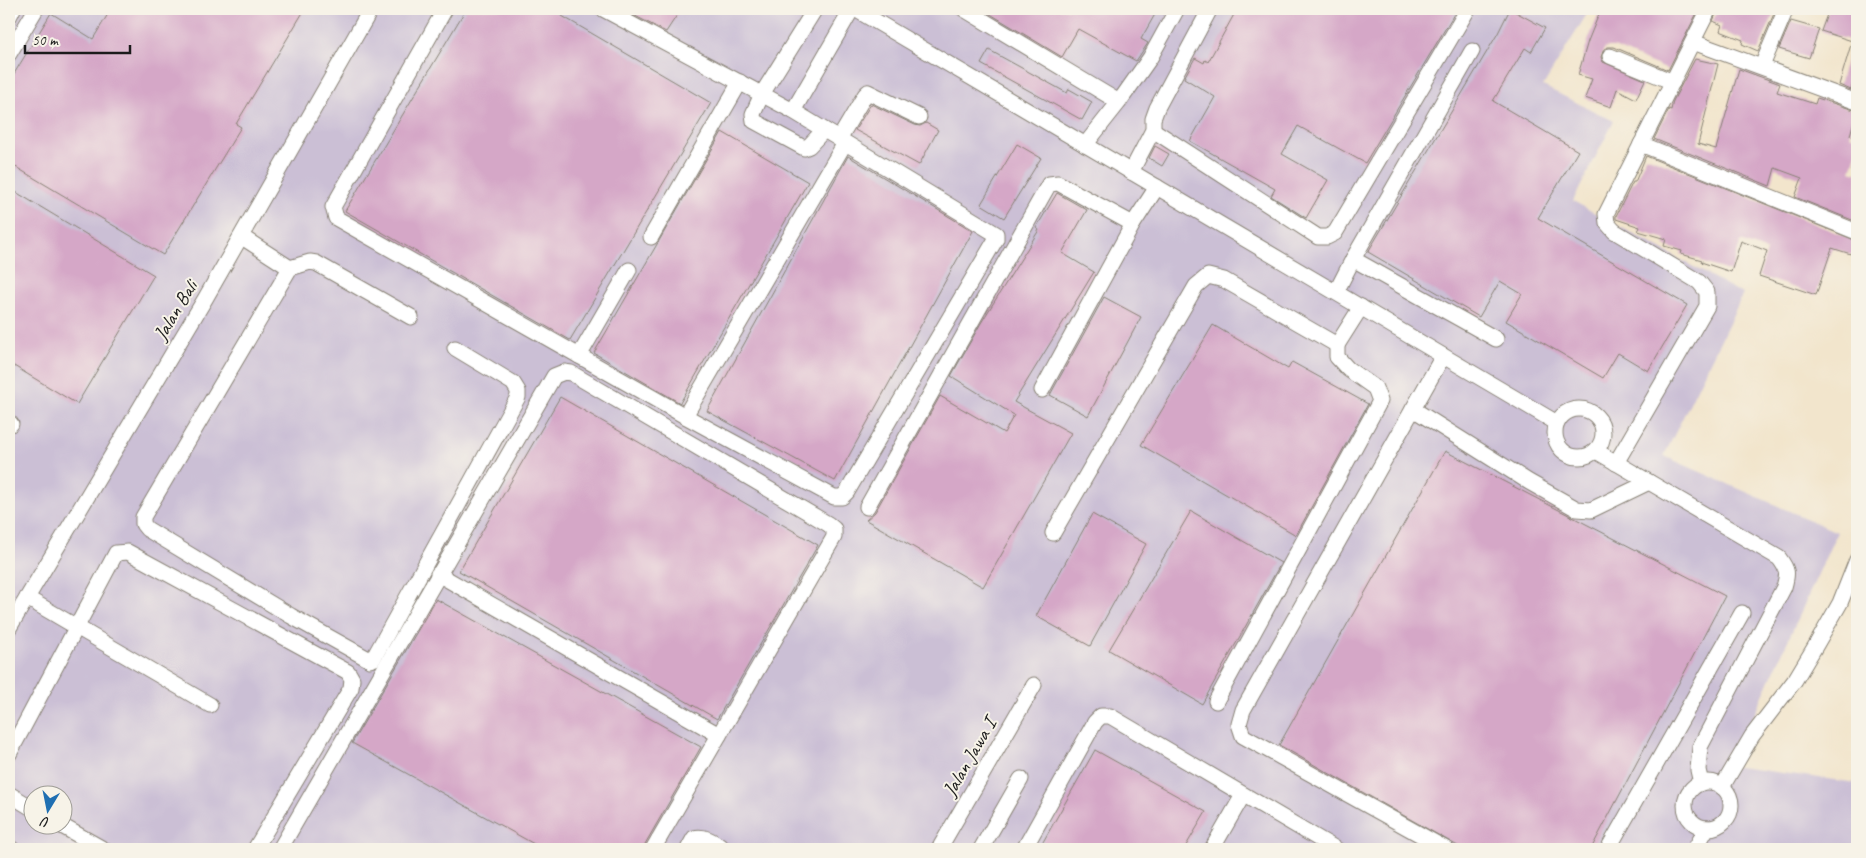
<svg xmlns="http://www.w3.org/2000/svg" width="1866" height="858" font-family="Caveat,sans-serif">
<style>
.industrial{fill:#cbbfd5;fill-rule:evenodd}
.building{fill:#d5a7c7}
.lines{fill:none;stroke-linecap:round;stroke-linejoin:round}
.minor-casing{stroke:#878074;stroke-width:17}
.minor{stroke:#fff;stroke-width:15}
.labels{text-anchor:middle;stroke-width:4;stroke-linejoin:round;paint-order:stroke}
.street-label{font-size:20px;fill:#1c1c1c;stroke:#f7f3e8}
</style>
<rect width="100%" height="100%" fill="#f7f3e8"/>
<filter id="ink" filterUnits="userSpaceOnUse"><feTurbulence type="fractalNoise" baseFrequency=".02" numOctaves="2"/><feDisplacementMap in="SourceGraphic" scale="10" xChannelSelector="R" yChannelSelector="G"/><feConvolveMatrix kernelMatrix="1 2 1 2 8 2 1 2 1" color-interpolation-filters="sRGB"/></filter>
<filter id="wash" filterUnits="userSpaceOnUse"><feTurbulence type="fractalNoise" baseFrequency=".0096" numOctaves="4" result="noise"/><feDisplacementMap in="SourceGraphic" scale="20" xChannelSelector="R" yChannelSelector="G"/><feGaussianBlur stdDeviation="1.12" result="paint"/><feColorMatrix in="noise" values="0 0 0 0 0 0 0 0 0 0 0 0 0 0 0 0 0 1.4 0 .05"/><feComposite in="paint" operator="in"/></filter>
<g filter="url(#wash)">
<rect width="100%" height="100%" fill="#f2e5cc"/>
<path class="industrial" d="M 9,9 L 1590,9 L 1543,86 L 1614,121 L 1573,201 L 1743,294 L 1664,456 L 1837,532 L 1731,766 L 1857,783 L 1857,849 L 9,849 ZM 32,796 L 62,796 L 62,826 L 32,826 Z"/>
<g id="blocks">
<g class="building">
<path d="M 111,9 L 305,9 L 236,124 L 241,127 L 163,255 L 9,163 L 9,82 L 51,13 L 93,39 Z"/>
<path d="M 466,9 L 550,9 L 711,103 L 570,340 L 345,211 Z"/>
<path d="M 622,9 L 681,9 L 666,32 Z"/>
<path d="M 982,9 L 1158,9 L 1141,39 L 1148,43 L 1136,61 L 1078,29 L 1062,57 Z"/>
<path d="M 1237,9 L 1457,9 L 1365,163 L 1298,126 L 1282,154 L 1328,180 L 1306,218 L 1271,196 L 1275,189 L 1190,141 L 1215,97 L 1184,78 L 1195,58 L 1204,63 L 1205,60 L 1208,62 Z"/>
<path d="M 1510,9 L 1545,28 L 1531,52 L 1525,48 L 1493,101 L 1578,151 L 1538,218 L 1687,305 L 1648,371 L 1618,353 L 1603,378 L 1506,321 L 1522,294 L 1500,281 L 1479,317 L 1368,252 L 1498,33 Z"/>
<path d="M 1601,9 L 1699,9 L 1668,70 L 1614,47 L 1608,47 L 1604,49 L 1601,57 L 1603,62 L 1645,80 L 1636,99 L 1617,89 L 1611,107 L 1585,98 L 1592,79 L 1578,75 L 1588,41 Z"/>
<path d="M 1718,9 L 1776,9 L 1758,51 L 1742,44 L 1743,40 L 1720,31 L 1722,25 L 1713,21 Z"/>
<path d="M 1829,9 L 1857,9 L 1857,69 L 1851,90 L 1839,85 L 1852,41 L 1821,31 Z"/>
<path d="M 1791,21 L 1819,29 L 1809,58 L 1779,49 Z"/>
<path d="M 989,50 L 1067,93 L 1069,89 L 1092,102 L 1082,120 L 981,64 Z"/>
<path d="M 1695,59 L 1718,64 L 1698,144 L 1716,149 L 1739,69 L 1780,84 L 1777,92 L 1815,104 L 1817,98 L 1857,111 L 1850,135 L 1857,138 L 1857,150 L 1851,171 L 1857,173 L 1857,222 L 1795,197 L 1802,178 L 1775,168 L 1770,186 L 1654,139 L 1669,109 L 1671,110 L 1673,101 Z"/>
<path d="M 871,104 L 915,125 L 920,126 L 926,123 L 938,130 L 919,165 L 855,130 Z"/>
<path d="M 722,132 L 808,182 L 680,403 L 594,353 Z"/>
<path d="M 1017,144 L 1041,158 L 1004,218 L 981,204 Z"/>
<path d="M 1155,146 L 1169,154 L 1162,166 L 1149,158 Z"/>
<path d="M 848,156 L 973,231 L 835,481 L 707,411 Z"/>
<path d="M 1646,156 L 1857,241 L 1857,256 L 1832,248 L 1816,295 L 1759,276 L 1767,251 L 1741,241 L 1731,272 L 1701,262 L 1702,260 L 1681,254 L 1682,251 L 1664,246 L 1666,239 L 1638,231 L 1640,227 L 1616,219 L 1616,216 L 1633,182 L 1635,182 Z"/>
<path d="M 9,188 L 154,275 L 77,404 L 9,363 Z"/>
<path d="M 1057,193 L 1087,210 L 1062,253 L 1094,272 L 1014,402 L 1071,433 L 983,587 L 866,520 L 875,512 L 940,396 L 1004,433 L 1014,415 L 951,376 L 981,323 L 1039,230 L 1036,228 Z"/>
<path d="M 1104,297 L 1141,317 L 1088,416 L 1050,395 Z"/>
<path d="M 1213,325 L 1288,369 L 1292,362 L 1368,404 L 1296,535 L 1141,445 Z"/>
<path d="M 560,397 L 818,545 L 717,719 L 459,571 Z"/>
<path d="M 1445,451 L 1725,596 L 1591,849 L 1463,849 L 1279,745 Z"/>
<path d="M 1191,511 L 1281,563 L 1202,704 L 1109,650 Z"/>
<path d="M 1092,514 L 1146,544 L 1090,646 L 1036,616 Z"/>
<path d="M 436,599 L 701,747 L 645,844 L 644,849 L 543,849 L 352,743 Z"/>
<path d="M 1095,750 L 1206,812 L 1184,849 L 1039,849 Z"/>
</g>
</g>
</g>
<g filter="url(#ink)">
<use href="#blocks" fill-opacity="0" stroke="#878074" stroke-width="1"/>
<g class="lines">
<g class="minor-casing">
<g id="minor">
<path d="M 445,9 L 333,207 L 336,218 L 685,416 L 834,497 L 842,497 L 847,492 L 996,239 L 996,234 L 793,111 L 603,9"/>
<path d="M 815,9 L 762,94 L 753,114 L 754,121 L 804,148 L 809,146 L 824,130"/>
<path d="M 855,9 L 1557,423"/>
<path d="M 964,9 L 1119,102"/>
<path d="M 9,17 L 13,9"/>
<path d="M 1693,42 L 1857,102"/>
<path d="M 9,54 L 36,9"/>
<path d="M 1610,56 L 1673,82"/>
<path d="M 1762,66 L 1786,9"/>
<path d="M 793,111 L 852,9"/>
<path d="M 1153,130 L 1318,237 L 1327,237 L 1335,233 L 1468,9"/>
<path d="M 839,139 L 865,95 L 868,92 L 919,117"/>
<path d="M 1641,144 L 1857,232"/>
<path d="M 1085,145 L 1119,102 L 1150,58 L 1177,9"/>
<path d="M 1131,172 L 1153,130 L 1153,119 L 1157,108 L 1210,9"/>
<path d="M 242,237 L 290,268"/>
<path d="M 651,237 L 740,82"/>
<path d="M 1353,259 L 1496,339"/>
<path d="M 1336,292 L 1353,259 L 1472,51"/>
<path d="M 411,317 L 316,263 L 310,262 L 290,268 L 143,517 L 143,524 L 147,529 L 291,616 L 370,660 L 373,659 L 518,397 L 518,391 L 513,383 L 455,348"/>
<path d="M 579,356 L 629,270"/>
<path d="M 1443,356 L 1243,710 L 1239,724 L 1243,736 L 1446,849"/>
<path d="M 1042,390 L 1133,224 L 1157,187"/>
<circle cx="1579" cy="433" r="24"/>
<path d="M 1413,409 L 1529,482 L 1577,509 L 1591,510 L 1649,482"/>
<path d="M 685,416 L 845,143"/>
<path d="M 9,422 L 11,424"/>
<path d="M 1596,451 L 1779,558 C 1788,570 1788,573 1784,587 L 1700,747 L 1698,770 L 1701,783"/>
<path d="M 1616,463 L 1707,306 L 1707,292 L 1699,282 L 1614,231 L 1607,223 L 1606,214 L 1709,9"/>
<path d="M 867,507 L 1049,184 L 1058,183 L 1133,224"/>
<path d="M 1053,533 L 1196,286 L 1208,276 L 1224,280 L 1337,345 L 1361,307"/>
<path d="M 438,574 L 719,735"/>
<path d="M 27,598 L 210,705"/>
<path d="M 9,628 L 205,299 L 371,9"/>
<path d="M 1216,701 L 1380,401 L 1375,388 L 1348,369 L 1337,357 L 1337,345"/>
<path d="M 9,754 L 116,553 L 128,552 L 348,672 L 352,679 L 351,688 L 255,849"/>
<circle cx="1708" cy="805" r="23"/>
<path d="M 1722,787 L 1752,736 L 1795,680 L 1816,645 L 1840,603 L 1857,560"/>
<path d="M 9,794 L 32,808"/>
<path d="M 62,826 L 103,849"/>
<path d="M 9,847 L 12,849"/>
<path d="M 280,849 L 554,376 L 564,372 L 571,373 L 828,524 L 834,529 L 834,537 L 653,849"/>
<path d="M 688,849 L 694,838 C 706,835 715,843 724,849"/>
<path d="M 939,849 L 1034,685"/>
<path d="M 981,849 L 1021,779"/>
<path d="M 1024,849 L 1095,722 L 1101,716 L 1110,716 L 1336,849"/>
<path d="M 1212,849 L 1243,795"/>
<path d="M 1608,849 L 1742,613"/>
<path d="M 1695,849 L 1707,828"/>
</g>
</g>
<use href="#minor" class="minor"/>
</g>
</g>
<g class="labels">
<g class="street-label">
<text transform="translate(175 310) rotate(-59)" y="7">Jalan Bali</text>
<text transform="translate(969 757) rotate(-60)" y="7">Jalan Jawa I</text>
</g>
</g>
<rect width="1866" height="858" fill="none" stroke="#f7f3e8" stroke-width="30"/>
<g transform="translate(48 810) rotate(190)"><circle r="24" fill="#f7f3e8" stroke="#9f9d96"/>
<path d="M0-4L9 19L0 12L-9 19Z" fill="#1f6fb2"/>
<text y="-8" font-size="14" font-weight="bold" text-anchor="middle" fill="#1c1c1c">U</text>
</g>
<path d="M25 45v8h105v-8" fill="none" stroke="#1c1c1c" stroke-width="2.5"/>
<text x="32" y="45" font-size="15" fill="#1c1c1c" stroke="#f7f3e8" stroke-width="4" paint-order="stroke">50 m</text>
</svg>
